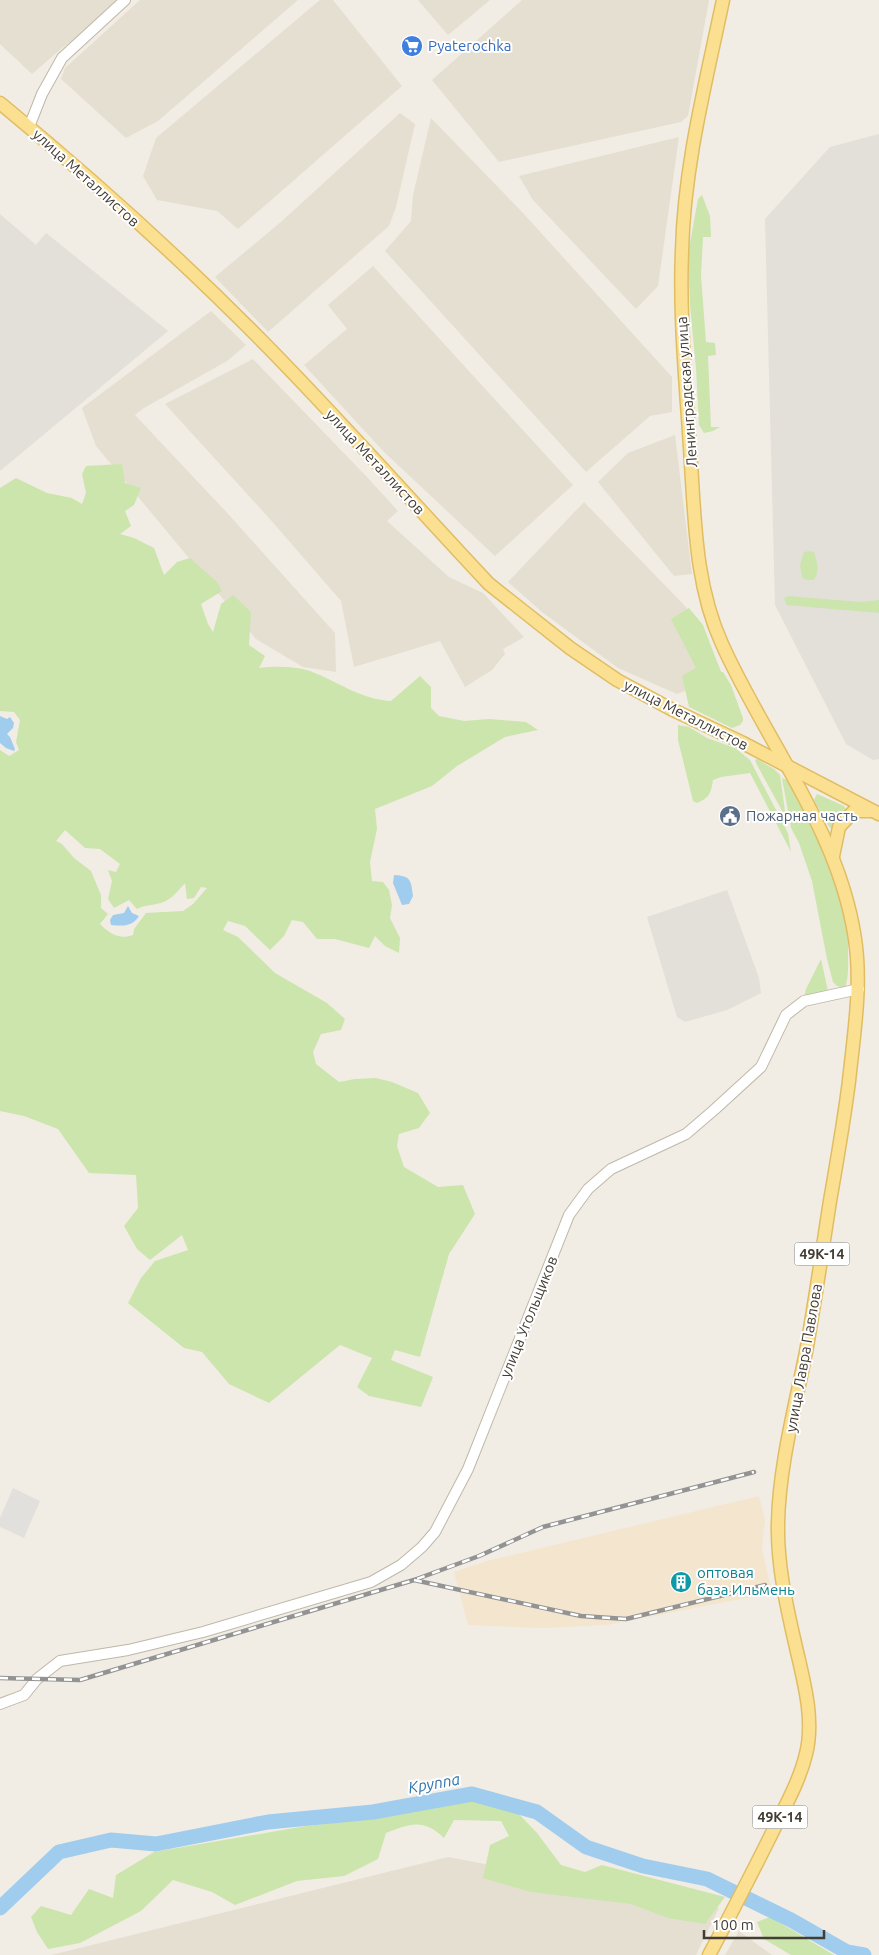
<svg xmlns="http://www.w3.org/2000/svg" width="879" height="1955" font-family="Ubuntu,sans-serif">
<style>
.residential{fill:#e5dfd2}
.commercial{fill:#f4e5ce}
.industrial{fill:#e3dfd9}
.green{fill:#cbe5ad;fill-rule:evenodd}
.parking{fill:#e2e0dc}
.water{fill:#a0ccee}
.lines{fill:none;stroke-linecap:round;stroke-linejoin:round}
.river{stroke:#a0ccee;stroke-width:15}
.minor-casing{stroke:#bfb8a9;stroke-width:12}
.major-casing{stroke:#e0bd63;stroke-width:15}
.minor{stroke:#fff;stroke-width:10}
.major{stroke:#fce092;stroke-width:12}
.rail-casing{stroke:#939393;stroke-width:4.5}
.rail{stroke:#fff;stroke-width:2.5;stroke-dasharray:8;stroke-linecap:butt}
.labels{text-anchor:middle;stroke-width:4;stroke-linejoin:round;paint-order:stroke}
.shield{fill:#fff;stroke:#7b7771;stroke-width:1}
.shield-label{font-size:14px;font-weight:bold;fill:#433d34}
.shop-label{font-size:15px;fill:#366cbe;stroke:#fff;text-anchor:start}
.street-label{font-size:15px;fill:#433d34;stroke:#fff}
.service-label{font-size:15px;fill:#4e5e75;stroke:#fff;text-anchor:start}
.culture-label{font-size:15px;fill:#0d838f;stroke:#fff;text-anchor:start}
.water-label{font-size:16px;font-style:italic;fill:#3075ac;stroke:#fff}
</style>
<rect width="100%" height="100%" fill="#f1ede4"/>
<g class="residential">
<path d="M 0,0 L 123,0 L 106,16 L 62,48 L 32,74 L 0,44 Z"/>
<path d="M 140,0 L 298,0 L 158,121 L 126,138 L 61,79 L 65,68 Z"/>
<path d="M 320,0 L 333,0 L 402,86 L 238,229 L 217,211 L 157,200 L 143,176 L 156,138 Z"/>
<path d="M 418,0 L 490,0 L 448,35 Z"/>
<path d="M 522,0 L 709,0 L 688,116 L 681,122 L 499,162 L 432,80 Z"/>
<path d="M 400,113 L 415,124 L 396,207 L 389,226 L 268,332 L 215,277 L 282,221 Z"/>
<path d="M 431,118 L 523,213 L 672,377 L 672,412 L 650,416 L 586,472 L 385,251 L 411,221 L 413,195 Z"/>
<path d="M 679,137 L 658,286 L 636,309 L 533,200 L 519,176 Z"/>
<path d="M 373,266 L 573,485 L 495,556 L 384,452 L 304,365 L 347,329 L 328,305 Z"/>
<path d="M 211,311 L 246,345 L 227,361 L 144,408 L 135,415 L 230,516 L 335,633 L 336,672 L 303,667 L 256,639 L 96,446 L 82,408 Z"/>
<path d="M 253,359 L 366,476 L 398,511 L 387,521 L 449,577 L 483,593 L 524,637 L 503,649 L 505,654 L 492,670 L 465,687 L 440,641 L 354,667 L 341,601 L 269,518 L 165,404 Z"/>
<path d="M 675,435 L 692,574 L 674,576 L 598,482 L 628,453 Z"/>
<path d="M 584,502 L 685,606 L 702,627 L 723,676 L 677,694 L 618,668 L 542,612 L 508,582 Z"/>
<path d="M 448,1857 L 719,1908 L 696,1955 L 51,1955 Z"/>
<path d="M 739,1931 L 772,1955 L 725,1955 Z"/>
</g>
<path class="commercial" d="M 759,1496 L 765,1520 L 762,1549 L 772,1593 L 607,1625 L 541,1628 L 468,1625 L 454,1572 L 487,1561 Z"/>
<g class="industrial">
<path d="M 879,134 L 879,759 L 873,760 L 846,744 L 775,605 L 765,219 L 830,147 Z"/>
<path d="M 0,214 L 36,245 L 46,233 L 168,331 L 0,471 Z"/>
<path d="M 727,890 L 759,978 L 761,993 L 727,1010 L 685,1022 L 677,1017 L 647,917 Z"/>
</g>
<g class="green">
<path d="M 702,195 L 710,216 L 711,237 L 703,237 L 701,276 L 706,342 L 715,343 L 716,355 L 708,356 L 711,427 L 720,427 L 713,431 L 704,433 L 699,425 L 696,369 L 690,305 L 688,254 L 698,199 Z"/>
<path d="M 122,464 L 125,483 L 141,488 L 134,505 L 125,511 L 131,526 L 120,534 L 134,538 L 154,548 L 164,575 L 177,562 L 190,558 L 217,582 L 222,591 L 201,604 L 208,624 L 213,632 L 221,604 L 233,595 L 251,612 L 249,645 L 265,656 L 259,668 C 275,666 295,666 310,671 C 339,682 359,699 391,701 L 420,676 L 431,687 L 431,708 L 439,716 L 464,721 L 489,719 L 526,722 L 538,730 L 505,737 L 457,766 L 432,786 L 375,809 L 377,829 L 370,862 L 372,881 L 383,882 L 389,890 L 392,905 L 390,918 L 400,938 L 399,953 L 385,946 L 375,936 L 369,948 L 335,939 L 317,939 L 303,922 L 292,920 L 284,936 L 270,950 L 245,926 L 228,921 L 223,930 L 238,937 L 275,973 L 327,1003 L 345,1019 L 341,1030 L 321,1034 L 313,1052 L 316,1064 L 339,1082 L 355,1079 L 376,1078 L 392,1082 L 418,1093 L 430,1113 L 419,1128 L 399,1134 L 397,1146 L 404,1167 L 438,1187 L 463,1185 L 475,1214 L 449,1254 L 420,1357 L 395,1350 L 391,1360 L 433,1377 L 421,1407 L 369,1396 L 357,1387 L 372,1358 L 340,1345 L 269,1403 L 229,1384 L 202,1352 L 184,1348 L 128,1303 L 141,1278 L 155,1261 L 188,1250 L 182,1235 L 150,1260 L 137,1249 L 124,1226 L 138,1208 L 136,1175 L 89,1173 L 58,1129 L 24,1116 L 0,1111 L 0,750 L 9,756 L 19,750 L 16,742 L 20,720 L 14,712 L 0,711 L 0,488 L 16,478 L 47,493 L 72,498 L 82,504 L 86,493 L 82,474 L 86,466 ZM 65,830 L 85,848 L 100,849 L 120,864 L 116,872 L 108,870 L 112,881 L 108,899 L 114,908 L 129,900 L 137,909 C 145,905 148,906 156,904 C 170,902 177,892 185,883 L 187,899 L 194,898 L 201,887 L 207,888 L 193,904 L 183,911 L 146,913 L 134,929 L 133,935 C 120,940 110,934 100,924 L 108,914 L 101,908 L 101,895 L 91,871 L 74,858 L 62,844 L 56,841 Z"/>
<path d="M 810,551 L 814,552 C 817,562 820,571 814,580 L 806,580 L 802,577 L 800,565 L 804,552 Z"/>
<path d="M 789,596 L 861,602 L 879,600 L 879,613 L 787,605 L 784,598 Z"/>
<path d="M 689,608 L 703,625 L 721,672 L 723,672 L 731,685 L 743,718 L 743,721 L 740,725 L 732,728 L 689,707 L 682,676 L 696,668 L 671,619 Z"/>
<path d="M 678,725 L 689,727 L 707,738 L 735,748 L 750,760 L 788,833 L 791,852 L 750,773 L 721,777 L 713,780 C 711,792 710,798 697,803 L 693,801 L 678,740 Z"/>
<path d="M 757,759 L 774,769 L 780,775 L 786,818 L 757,765 L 755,760 Z"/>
<path d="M 782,778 L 789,781 C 810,824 835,868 846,915 C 848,927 848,941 848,954 C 848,965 849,977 845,988 L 837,986 L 833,982 L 827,959 L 812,881 L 799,843 L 791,828 Z"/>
<path d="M 817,794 L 844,806 L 846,810 C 843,816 836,825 830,828 L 828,825 L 814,800 Z"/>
<path d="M 821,959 L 828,991 L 804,997 L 806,989 Z"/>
<path d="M 472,1800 L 516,1811 L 537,1833 L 561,1865 L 585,1872 L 602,1865 L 725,1897 L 705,1924 L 668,1918 L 631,1904 L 531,1892 L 483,1878 L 490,1845 L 509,1836 L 501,1821 L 454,1820 L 444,1838 C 423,1818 410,1824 386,1833 L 378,1859 L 344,1876 L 297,1881 L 235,1905 L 212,1892 L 173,1880 L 141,1911 L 80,1943 L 48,1949 L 37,1932 L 31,1917 L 41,1906 L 71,1915 L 89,1889 L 113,1898 L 116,1875 L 154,1852 L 300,1827 L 369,1818 Z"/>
<path d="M 770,1917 L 834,1955 L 791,1955 L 764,1939 L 757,1922 Z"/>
</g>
<path class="parking" d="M 13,1488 L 40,1501 L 24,1538 L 0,1527 L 0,1518 Z"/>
<g class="water">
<path d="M 0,716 L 7,719 L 10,717 L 14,723 L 13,728 L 7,734 L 10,737 L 15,749 L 14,751 L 6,748 L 0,743 Z"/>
<path d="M 394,875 C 411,876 411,880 413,896 L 409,904 L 402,905 L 393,883 Z"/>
<path d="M 128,906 L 132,913 L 139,916 C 132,927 123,926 111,925 L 110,920 L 113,915 L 124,913 Z"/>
</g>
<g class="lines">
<path class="river" d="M 0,1908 L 59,1852 L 111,1840 L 156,1844 L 268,1822 L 373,1812 L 472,1794 L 537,1812 L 586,1847 L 643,1866 L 707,1879 L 791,1920 L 847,1952 L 864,1955"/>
<g class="minor-casing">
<g id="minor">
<path d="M 29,127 L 42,94 L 62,58 L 125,0"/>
<path d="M 0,1704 L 24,1695 L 37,1679 L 60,1661 L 128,1650 L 203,1632 L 371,1582 L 401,1565 L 422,1547 L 435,1532 L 468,1469 L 569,1215 L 588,1189 L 611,1169 L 686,1134 L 714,1110 L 761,1067 L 786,1015 L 804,1001 L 859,989"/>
</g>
</g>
<g class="major-casing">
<g id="major">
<path d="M 0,103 C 91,178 179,257 262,341 C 340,420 413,503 489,584 L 570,648 L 617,680 L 671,709 L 743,743 L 879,814"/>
<path d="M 833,856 L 839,827 L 854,811 L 872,811"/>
<path d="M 709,1955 C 730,1916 750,1877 770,1837 C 783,1810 799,1783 806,1754 C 815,1718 803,1679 795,1643 C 786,1604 777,1563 778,1523 C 779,1467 795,1407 806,1352 C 815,1302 822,1252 830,1201 C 837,1161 844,1121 849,1081 C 854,1033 862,986 855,939 C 839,830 766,742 722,644 C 696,587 695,525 691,464 C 687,393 679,322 682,251 C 684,166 706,82 723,0"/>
</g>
</g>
<use href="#minor" class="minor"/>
<use href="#major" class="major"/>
<g class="rail-casing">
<g id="rail">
<path d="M 414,1580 L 581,1616 L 626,1619 L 765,1585"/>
<path d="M 0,1678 L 80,1680 L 414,1580 L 479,1556 L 543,1527 L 754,1472"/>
</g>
</g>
<use href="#rail" class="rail"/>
</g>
<defs>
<g id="supermarket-disc" transform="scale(1.125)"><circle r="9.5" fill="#3f7fe0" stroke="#fff"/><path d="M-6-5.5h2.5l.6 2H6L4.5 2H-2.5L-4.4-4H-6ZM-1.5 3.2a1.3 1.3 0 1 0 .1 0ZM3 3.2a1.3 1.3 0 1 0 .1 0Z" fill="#fff"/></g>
<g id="civic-disc" transform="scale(1.125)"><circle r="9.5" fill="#5c6f8a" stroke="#fff"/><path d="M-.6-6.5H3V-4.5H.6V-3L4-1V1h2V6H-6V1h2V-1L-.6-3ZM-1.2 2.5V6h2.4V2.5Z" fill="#fff"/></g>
<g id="building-disc" transform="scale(1.125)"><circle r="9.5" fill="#0f9aa8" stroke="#fff"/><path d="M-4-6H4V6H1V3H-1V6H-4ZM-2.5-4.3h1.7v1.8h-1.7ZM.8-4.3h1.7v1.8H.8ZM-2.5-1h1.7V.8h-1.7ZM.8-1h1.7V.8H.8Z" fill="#fff"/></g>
</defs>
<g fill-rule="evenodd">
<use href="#supermarket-disc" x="412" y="46"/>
<use href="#civic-disc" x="730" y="816"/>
<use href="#building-disc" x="681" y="1582"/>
</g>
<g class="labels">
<g class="shield">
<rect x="794.5" y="1242.5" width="55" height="23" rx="4"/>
<rect x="752.5" y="1805.5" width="55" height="23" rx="4"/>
</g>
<g class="shield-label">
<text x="822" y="1259">49К-14</text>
<text x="780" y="1822">49К-14</text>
</g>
<g class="shop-label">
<text x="428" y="51">Pyaterochka</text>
</g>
<g class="street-label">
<text transform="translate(86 178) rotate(42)" y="5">улица Металлистов</text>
<text transform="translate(687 392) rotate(-94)" y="5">Ленинградская улица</text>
<text transform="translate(375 462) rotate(47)" y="5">улица Металлистов</text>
<text transform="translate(686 715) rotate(27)" y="5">улица Металлистов</text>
<text transform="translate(529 1317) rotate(-68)" y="5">улица Угольщиков</text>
<text transform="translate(804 1358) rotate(-80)" y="5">улица Лавра Павлова</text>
</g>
<g class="service-label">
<text x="746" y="821">Пожарная часть</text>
</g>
<g class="culture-label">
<text x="697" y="1578">оптовая<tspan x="697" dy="17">база Ильмень</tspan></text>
</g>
<g class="water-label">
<text transform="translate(434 1783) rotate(-10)" y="6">Круппа</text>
</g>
</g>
<path d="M704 1930v8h120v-8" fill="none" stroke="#433d34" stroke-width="2.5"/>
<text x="712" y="1930" font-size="15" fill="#433d34" stroke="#ffffff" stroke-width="4" paint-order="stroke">100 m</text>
</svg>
